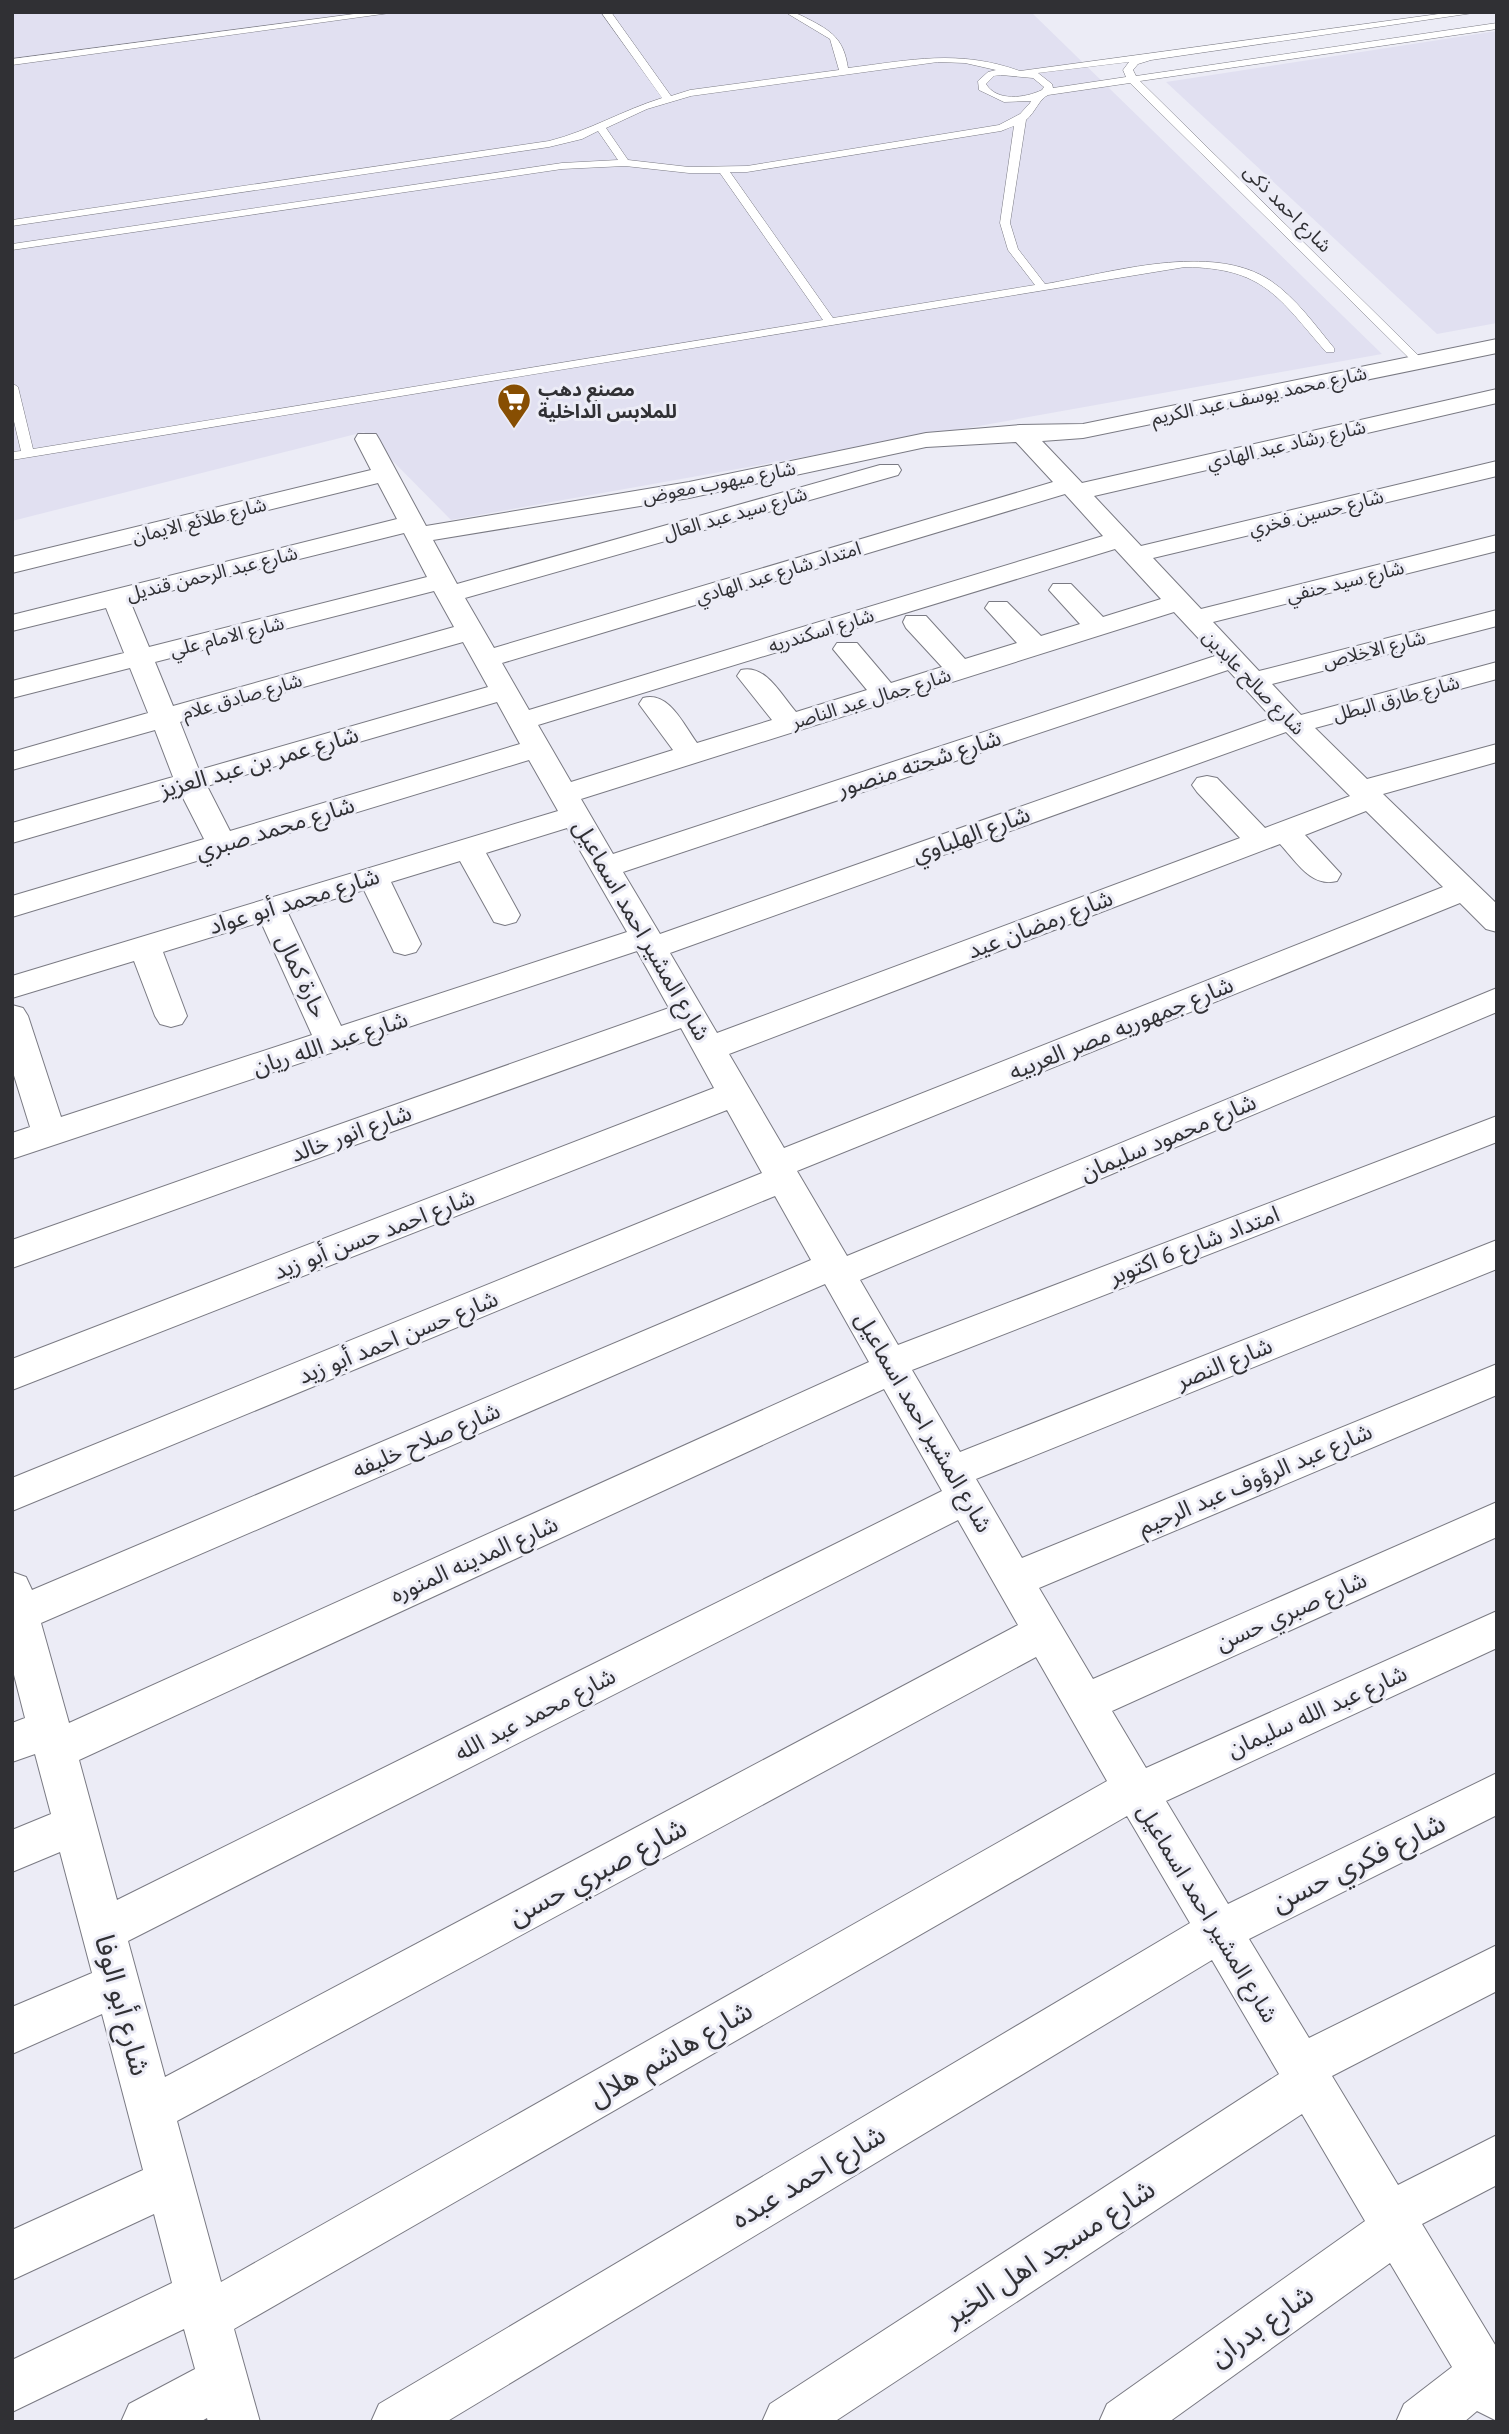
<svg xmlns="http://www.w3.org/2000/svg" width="1509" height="2434" font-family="'PT Sans','Noto Sans Arabic',sans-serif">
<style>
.built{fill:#e1e0f1}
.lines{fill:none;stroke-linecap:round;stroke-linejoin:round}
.lane-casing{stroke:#7a7a83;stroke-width:1}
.street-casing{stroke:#7a7a83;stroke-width:2}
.lane{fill:#fff;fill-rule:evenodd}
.street{fill:#fff;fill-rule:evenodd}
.labels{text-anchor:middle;stroke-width:6;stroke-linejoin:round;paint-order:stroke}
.far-street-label{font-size:19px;fill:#303034;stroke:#ececf6}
.far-poi-label{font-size:19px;font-weight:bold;fill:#303034;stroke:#ececf6;text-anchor:start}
.street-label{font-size:23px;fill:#303034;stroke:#ececf6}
.near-street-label{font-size:28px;fill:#303034;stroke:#ececf6}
</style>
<rect width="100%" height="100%" fill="#ececf6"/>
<g class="built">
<path d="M 12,12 L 1031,12 L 1382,354 L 451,520 L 364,432 L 12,521 Z"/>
<path d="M 1497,31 L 1497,323 L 1437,334 L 1166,82 Z"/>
</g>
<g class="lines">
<g class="lane-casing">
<g id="lane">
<path d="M 369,12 L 397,12 L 12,65 L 12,59 Z"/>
<path d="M 601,12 L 611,12 L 671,96 L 690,90 L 839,70 L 830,39 L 785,12 C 797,12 802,16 812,21 C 835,33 844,42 848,68 C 912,60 958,49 1020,71 L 1453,12 L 1480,12 L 1151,60 L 1138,64 L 1133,70 L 1136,76 L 1497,23 L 1497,29 L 1140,81 L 1423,360 L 1423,364 L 1415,364 L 1130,83 L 1048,95 C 1039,99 1035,113 1026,120 L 1010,223 L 1018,249 L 1045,284 C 1111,273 1212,241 1271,281 C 1296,298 1315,325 1334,348 L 1334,352 L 1326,352 C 1278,297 1264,268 1185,267 L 12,460 L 12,452 L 21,451 L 12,413 L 12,383 L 18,387 L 33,449 L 823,320 L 720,173 L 689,173 L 625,166 L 562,169 L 12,250 L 12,244 L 562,163 L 618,160 L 598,131 L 582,139 L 549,147 L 12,226 L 12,220 L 549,141 C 589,131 623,110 662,98 ZM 938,62 L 965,63 L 996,70 L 988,72 L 978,81 L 979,90 L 1004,102 L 1031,101 L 1030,103 L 1020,114 L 999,125 L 747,166 L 689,167 L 628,160 L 606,128 L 647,109 L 691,96 ZM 1129,62 L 1123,70 L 1126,77 L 1053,88 L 1052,84 L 1038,73 ZM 1001,75 L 1033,78 L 1044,87 L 1042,90 C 1025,98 997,102 986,84 L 994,76 ZM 1014,126 L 1000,223 L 1008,250 L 1035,285 L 833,318 L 730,172 L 747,172 L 1001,131 Z"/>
</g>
</g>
<g class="street-casing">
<path id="street" d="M 1497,339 L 1497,353 L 1083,438 L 1042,441 L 1082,483 L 1497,389 L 1497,403 L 1094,496 L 1141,546 L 1497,461 L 1497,476 L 1153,558 L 1201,609 L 1497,535 L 1497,551 L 1213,622 L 1259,671 L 1497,610 L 1497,626 L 1272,684 L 1301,715 L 1497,662 L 1497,679 L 1315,728 L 1367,779 L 1497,744 L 1497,762 L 1383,794 L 1497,904 L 1497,932 L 1486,929 L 1460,903 L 797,1171 L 847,1256 L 1497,988 L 1497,1012 L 860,1280 L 898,1345 L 1497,1116 L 1497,1142 L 912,1370 L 960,1452 L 1497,1240 L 1497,1269 L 976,1479 L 1022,1558 L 1497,1364 L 1497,1395 L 1039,1588 L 1093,1679 L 1497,1502 L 1497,1537 L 1112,1711 L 1146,1768 L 1497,1611 L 1497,1648 L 1166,1801 L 1228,1904 L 1497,1773 L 1497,1815 L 1249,1939 L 1309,2038 L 1497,1945 L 1497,1991 L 1332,2076 L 1398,2185 L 1497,2135 L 1497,2185 L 1422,2224 L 1497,2348 L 1497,2421 L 1477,2411 L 1464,2422 L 1396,2422 L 1404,2404 L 1452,2367 L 1390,2263 L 1169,2422 L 1099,2422 L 1107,2404 L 1365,2221 L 1302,2114 L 834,2422 L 762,2422 L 770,2404 L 1279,2074 L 1212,1960 L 446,2422 L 371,2422 L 379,2404 L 1190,1923 L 1127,1816 L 234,2329 L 260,2422 L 208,2422 L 207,2418 L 200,2422 L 121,2422 L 129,2404 L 195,2369 L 184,2329 L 12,2412 L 12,2360 L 172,2283 L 154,2214 L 12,2280 L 12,2230 L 143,2170 L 102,2014 L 12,2054 L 12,2007 L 92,1973 L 60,1852 L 12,1872 L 12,1830 L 51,1814 L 35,1754 L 12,1762 L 12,1723 L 25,1718 L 12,1667 L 12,1572 L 26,1577 L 32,1590 L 811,1260 L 775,1196 L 12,1511 L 12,1478 L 762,1173 L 727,1110 L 12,1390 L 12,1359 L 714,1088 L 681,1028 L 12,1268 L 12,1240 L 669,1008 L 637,951 L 12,1159 L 12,1133 L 30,1127 L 12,1069 L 12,1005 L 23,1008 L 28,1016 L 61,1117 L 312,1035 L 261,922 L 163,952 L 187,1016 L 182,1024 L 171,1027 L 160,1024 L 155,1016 L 134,961 L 12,998 L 12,976 L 558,811 L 529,760 L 12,917 L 12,896 L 204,839 L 181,794 L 12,843 L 12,823 L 173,777 L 155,730 L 12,770 L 12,752 L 148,713 L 130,668 L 12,698 L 12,681 L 124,653 L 106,608 L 12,631 L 12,615 L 397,519 L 378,483 L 12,573 L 12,557 L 371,470 L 355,439 L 358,434 L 376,434 L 379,439 L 426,526 L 689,482 L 926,433 L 1020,425 L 1083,424 ZM 1016,442 L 1053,482 L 494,648 L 465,598 L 898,475 L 901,470 L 898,465 L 880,465 L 457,584 L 433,540 L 689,498 L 926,447 ZM 1065,494 L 1103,536 L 529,710 L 502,663 ZM 404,533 L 427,577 L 149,647 L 130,601 ZM 1115,549 L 1161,599 L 1103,617 L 1071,584 L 1053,584 L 1049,590 L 1080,624 L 1041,636 L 1007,602 L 989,602 L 985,608 L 1017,643 L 965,659 L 926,616 L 906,616 L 903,622 L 906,628 L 942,667 L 891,683 L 857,643 L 837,643 L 833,649 L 867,690 L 796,712 C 781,695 766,664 741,670 L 737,676 L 772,720 L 697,743 C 683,724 669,691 643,698 L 639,704 L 673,750 L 571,782 L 538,725 ZM 434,591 L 454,627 L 173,706 L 155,662 ZM 1174,612 L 1215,656 L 613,854 L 581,799 ZM 463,642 L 488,687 L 199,770 L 180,722 ZM 1228,670 L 1272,718 L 660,934 L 623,872 ZM 497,702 L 520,744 L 230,831 L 207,786 ZM 1286,732 L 1350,796 L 1265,828 L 1217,778 L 1207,776 L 1197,778 L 1192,785 L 1197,792 L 1240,838 L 717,1033 L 670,953 ZM 1366,811 L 1443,887 L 784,1148 L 729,1054 L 1280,844 C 1296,861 1311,888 1337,881 L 1341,874 L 1305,835 ZM 567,828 L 627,932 L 341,1026 L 288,913 L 364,890 L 394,952 L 405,955 L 416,952 L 421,944 L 391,882 L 460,861 L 494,922 L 505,925 L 516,922 L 520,915 L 486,853 ZM 825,1284 L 869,1362 L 69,1723 L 41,1623 ZM 884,1389 L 942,1491 L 117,1900 L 79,1760 ZM 958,1520 L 1018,1625 L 165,2077 L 128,1941 ZM 1036,1657 L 1107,1781 L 221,2282 L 177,2121 Z"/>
</g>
<use href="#lane" class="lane"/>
<use href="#street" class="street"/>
</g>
<defs>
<g id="supermarket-pin" transform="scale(1.75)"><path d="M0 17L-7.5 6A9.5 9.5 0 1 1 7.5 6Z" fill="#874e02" stroke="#ececf6"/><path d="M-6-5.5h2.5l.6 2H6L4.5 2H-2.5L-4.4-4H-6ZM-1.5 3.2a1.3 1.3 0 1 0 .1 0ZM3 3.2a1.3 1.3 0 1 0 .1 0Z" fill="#fff"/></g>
</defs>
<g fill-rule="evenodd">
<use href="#supermarket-pin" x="514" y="400"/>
</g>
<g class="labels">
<g class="far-street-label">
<text transform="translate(1288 208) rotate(45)" y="7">شارع احمد ذكى</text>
<text transform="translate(1259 395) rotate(-12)" y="7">شارع محمد يوسف عبد الكريم</text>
<text transform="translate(1286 444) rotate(-13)" y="7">شارع رشاد عبد الهادي</text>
<text transform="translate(719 482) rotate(-11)" y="7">شارع ميهوب معوض</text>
<text transform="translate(1316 512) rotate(-14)" y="7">شارع حسين فخري</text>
<text transform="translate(735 513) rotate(-16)" y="7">شارع سيد عبد العال</text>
<text transform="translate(199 520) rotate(-14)" y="7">شارع طلائع الايمان</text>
<text transform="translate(778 572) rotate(-17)" y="7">امتداد شارع عبد الهادي</text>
<text transform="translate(212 573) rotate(-14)" y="7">شارع عبد الرحمن قنديل</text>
<text transform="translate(1345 581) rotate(-14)" y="7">شارع سيد حنفي</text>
<text transform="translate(821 630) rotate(-17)" y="7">شارع اسكندريه</text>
<text transform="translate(227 636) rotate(-14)" y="7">شارع الامام علي</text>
<text transform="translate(1374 649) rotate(-14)" y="7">شارع الاخلاص</text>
<text transform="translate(1254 682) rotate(46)" y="7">شارع صالح عابدين</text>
<text transform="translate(242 696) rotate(-16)" y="7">شارع صادق علام</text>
<text transform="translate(871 698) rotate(-17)" y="7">شارع جمال عبد الناصر</text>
<text transform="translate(1396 698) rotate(-15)" y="7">شارع طارق البطل</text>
</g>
<g class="far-poi-label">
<text x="538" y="396">مصنع دهب<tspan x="538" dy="22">للملابس الداخلية</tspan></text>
</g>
<g class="street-label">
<text transform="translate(259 762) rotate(-16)" y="8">شارع عمر بن عبد العزيز</text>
<text transform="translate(919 763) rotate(-18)" y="8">شارع شحته منصور</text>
<text transform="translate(275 828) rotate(-17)" y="8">شارع محمد صبري</text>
<text transform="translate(971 834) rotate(-20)" y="8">شارع الهلباوي</text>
<text transform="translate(294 901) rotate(-17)" y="8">شارع محمد أبو عواد</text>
<text transform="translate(1040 924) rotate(-21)" y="8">شارع رمضان عيد</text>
<text transform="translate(642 930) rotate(60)" y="8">شارع المشير احمد اسماعيل</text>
<text transform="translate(302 976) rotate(65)" y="8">حارة كمال</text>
<text transform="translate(1121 1028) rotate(-22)" y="8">شارع جمهوريه مصر العربيه</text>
<text transform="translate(330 1043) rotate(-18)" y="8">شارع عبد الله ريان</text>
<text transform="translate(351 1133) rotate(-20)" y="8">شارع انور خالد</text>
<text transform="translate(1168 1137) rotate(-23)" y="8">شارع محمود سليمان</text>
<text transform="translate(374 1234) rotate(-21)" y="8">شارع احمد حسن أبو زيد</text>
<text transform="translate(1194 1245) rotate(-21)" y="8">امتداد شارع 6 اكتوبر</text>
<text transform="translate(398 1337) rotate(-22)" y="8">شارع حسن احمد أبو زيد</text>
<text transform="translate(1224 1363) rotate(-22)" y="8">شارع النصر</text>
<text transform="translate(924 1422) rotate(60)" y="8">شارع المشير احمد اسماعيل</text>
<text transform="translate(426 1440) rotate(-23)" y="8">شارع صلاح خليفه</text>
<text transform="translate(1255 1479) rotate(-23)" y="8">شارع عبد الرؤوف عبد الرحيم</text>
<text transform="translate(474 1559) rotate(-24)" y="8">شارع المدينه المنوره</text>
<text transform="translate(1291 1611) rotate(-24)" y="8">شارع صبري حسن</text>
<text transform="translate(1317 1711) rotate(-24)" y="8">شارع عبد الله سليمان</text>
<text transform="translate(535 1714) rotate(-27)" y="8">شارع محمد عبد الله</text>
<text transform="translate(1208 1913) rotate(59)" y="8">شارع المشير احمد اسماعيل</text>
</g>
<g class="near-street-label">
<text transform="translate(1358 1862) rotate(-26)" y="10">شارع فكري حسن</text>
<text transform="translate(597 1871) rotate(-28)" y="10">شارع صبري حسن</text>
<text transform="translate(123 2005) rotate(75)" y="10">شارع أبو الوفا</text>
<text transform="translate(670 2053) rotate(-30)" y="10">شارع هاشم هلال</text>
<text transform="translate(808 2176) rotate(-31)" y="10">شارع احمد عبده</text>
<text transform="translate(1049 2252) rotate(-33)" y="10">شارع مسجد اهل الخير</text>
<text transform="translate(1261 2325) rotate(-35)" y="10">شارع بدران</text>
</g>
</g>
<rect width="1509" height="2434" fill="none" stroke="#303034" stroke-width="28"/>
</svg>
